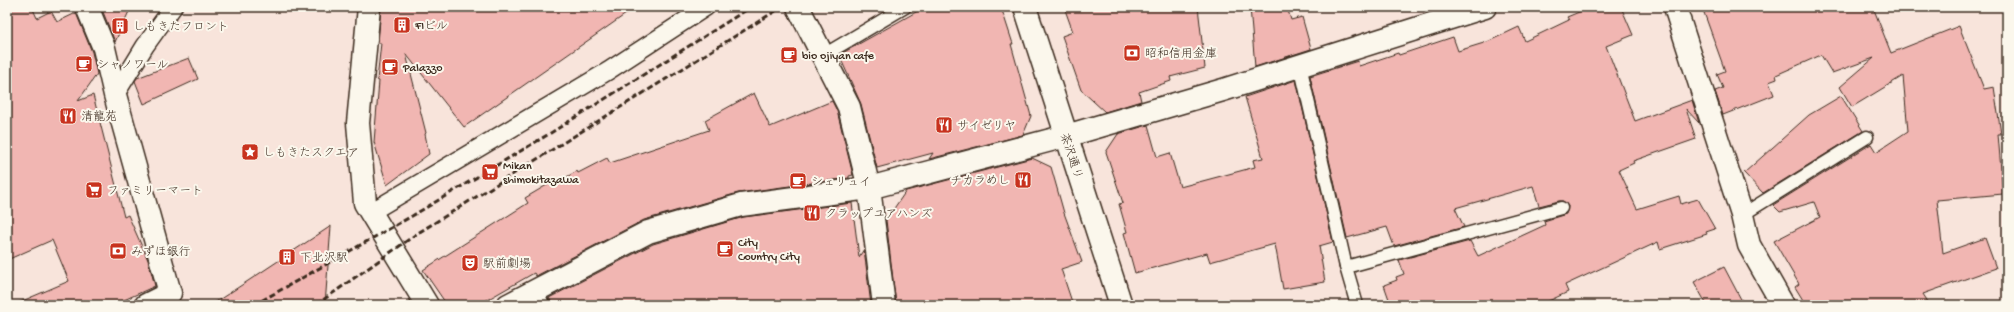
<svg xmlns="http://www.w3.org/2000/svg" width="2014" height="312" font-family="'Gochi Hand','Klee One',sans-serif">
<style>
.building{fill:#f1b6b2;stroke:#3b2a1e}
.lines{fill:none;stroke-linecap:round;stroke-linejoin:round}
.service-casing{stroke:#3b2a1e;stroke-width:15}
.pedestrian-casing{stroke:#3b2a1e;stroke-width:20}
.minor-casing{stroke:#3b2a1e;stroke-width:25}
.tertiary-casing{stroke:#3b2a1e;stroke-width:25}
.service{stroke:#fbf7ec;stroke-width:12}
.pedestrian{stroke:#fbf7ec;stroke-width:17}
.minor{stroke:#fbf7ec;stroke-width:22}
.tertiary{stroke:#fbf7ec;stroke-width:22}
.rail{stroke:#3b2a1e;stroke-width:3;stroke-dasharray:6 3;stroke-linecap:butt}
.labels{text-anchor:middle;stroke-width:4;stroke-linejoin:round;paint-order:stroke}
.poi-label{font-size:12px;fill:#3b2a1e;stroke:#fbf7ec;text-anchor:start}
.street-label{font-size:12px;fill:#3b2a1e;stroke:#fbf7ec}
</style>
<rect width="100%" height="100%" fill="#f8e4db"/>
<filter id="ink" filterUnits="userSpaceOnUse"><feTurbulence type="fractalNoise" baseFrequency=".025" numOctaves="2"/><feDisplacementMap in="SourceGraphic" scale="8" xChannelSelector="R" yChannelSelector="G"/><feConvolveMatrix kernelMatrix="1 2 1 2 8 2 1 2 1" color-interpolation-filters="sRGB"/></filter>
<g filter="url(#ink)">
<g class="building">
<path d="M 7,7 L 32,7 L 37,18 L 51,11 L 57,22 L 76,13 L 92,52 L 97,74 L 78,101 L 93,95 L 124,217 L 128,215 L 148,260 L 155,286 L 113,305 L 13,305 L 69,281 L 52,240 L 7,260 Z"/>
<path d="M 101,7 L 131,7 L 115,42 Z"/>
<path d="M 381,7 L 636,7 L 464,127 L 406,54 L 426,133 L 425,134 L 429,154 L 387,185 L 374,142 L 379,81 L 377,80 L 381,43 L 378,43 Z"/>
<path d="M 925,7 L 1001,7 L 1013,44 L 1011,44 L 1031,116 L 1023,135 L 929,159 L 933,153 L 877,168 L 861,104 L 839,55 Z"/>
<path d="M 1064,7 L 1198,7 L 1205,68 L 1170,77 L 1171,81 L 1139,92 L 1141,101 L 1105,112 L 1081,90 L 1062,36 L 1073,32 Z"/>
<path d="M 1250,7 L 1287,7 L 1291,20 L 1302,17 L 1311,49 L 1255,67 Z"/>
<path d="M 1591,7 L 1621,7 L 1633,35 L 1606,46 L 1635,121 L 1692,100 L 1699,123 L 1686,109 L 1696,139 L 1633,161 L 1634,163 L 1619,170 L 1637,209 L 1679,196 L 1681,204 L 1698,199 L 1715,229 L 1706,232 L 1707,234 L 1660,249 L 1658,242 L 1565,285 L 1568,292 L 1540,305 L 1391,305 L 1384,285 L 1397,280 L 1396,277 L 1404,274 L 1399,260 L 1470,241 L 1478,256 L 1545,225 L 1544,221 L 1566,214 L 1568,206 L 1563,201 L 1559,201 L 1539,206 L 1533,186 L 1455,208 L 1464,227 L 1394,246 L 1387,227 L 1347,238 L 1310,76 L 1358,61 L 1359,66 L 1398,53 L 1399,55 L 1453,37 L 1458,51 L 1487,42 L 1519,27 L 1525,41 L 1569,20 L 1567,17 Z"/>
<path d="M 1702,7 L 1873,7 L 1891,53 L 1959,26 L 1984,89 L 1994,87 L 2001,134 L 1998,134 L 2003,194 L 1937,200 L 1943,253 L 1985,238 L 1996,268 L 1923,294 L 1930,305 L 1806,305 L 1795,287 L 1799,284 L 1774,241 L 1820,217 L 1814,202 L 1780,212 L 1773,205 L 1871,144 L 1876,152 L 1908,131 L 1903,76 L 1852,107 L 1840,87 L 1874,58 L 1832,73 L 1821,55 L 1776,75 L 1777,79 L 1769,82 L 1774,95 L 1723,115 L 1715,91 L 1723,88 L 1717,74 L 1725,71 Z"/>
<path d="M 189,58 L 198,79 L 144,104 L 135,81 L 137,78 Z"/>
<path d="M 1296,80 L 1333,242 L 1319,246 L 1325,282 L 1283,289 L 1275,244 L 1210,262 L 1207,253 L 1135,273 L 1124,233 L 1127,232 L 1119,204 L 1123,203 L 1106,152 L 1118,134 L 1148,125 L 1157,157 L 1170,153 L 1180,187 L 1255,167 L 1253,160 L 1263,158 L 1245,97 Z"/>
<path d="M 754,93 L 770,127 L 832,101 L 837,111 L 853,175 L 849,176 L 849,178 L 738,193 L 644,220 L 536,276 L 534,273 L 478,305 L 447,305 L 423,270 L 528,203 L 525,198 L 557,179 L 558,182 L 577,171 L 578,173 L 607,158 L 610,163 L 709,130 L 705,120 Z"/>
<path d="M 1841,96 L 1863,131 L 1763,193 L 1744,173 L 1809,115 Z"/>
<path d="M 1032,158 L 1051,167 L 1064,213 L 1082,262 L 1061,269 L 1073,305 L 896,305 L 886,220 L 906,191 Z"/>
<path d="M 852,203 L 859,257 L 864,249 L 871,305 L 553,305 L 549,298 L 653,244 L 744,217 Z"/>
<path d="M 331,226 L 325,305 L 211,305 L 248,281 Z"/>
<path d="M 1724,267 L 1744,305 L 1707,305 L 1694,282 Z"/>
</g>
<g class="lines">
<g class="service-casing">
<g id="service">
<path d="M 824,55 L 905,7"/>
<path d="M 1300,65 L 1346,267 L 1357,305"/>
<path d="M 1742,215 L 1867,137"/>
<path d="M 1346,267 L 1561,208"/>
<path d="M 535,291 L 544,305"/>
</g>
</g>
<g class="pedestrian-casing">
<g id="pedestrian">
<path d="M 115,95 L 145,46 L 173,7"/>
<path d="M 371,212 L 608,71 L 706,7"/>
</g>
</g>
<g class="minor-casing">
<g id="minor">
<path d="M 87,7 L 104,48 L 115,95 L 170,293 L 146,305"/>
<path d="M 369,7 L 358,123 L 365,203 L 427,305"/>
<path d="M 798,7 L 849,107 L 869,188 L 884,305"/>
<path d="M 1675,7 L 1742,215 L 1749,245 L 1783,305"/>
<path d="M 508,305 L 648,232 L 741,205 L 869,188 L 1066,136 L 1223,90 L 1485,7"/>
</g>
</g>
<g class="tertiary-casing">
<path id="tertiary" d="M 1025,7 L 1121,305"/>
</g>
<use href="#service" class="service"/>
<use href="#pedestrian" class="pedestrian"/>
<use href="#minor" class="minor"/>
<use href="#tertiary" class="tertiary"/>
<g class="rail">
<path d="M 254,305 L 412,216 L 549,134 L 751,7"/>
<path d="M 316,305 L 418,233 L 782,7"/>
</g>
</g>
</g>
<defs>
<g id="building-square" transform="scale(0.9)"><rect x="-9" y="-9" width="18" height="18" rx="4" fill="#c8321e" stroke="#fbf7ec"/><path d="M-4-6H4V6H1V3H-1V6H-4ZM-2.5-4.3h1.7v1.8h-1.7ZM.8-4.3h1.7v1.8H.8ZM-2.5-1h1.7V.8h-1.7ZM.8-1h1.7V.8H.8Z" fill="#fff"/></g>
<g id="bank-square" transform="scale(0.9)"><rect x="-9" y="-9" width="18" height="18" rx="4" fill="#c8321e" stroke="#fbf7ec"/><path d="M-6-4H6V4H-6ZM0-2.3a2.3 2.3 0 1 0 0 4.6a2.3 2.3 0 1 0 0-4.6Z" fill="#fff"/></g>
<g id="cafe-square" transform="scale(0.9)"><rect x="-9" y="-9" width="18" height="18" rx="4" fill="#c8321e" stroke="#fbf7ec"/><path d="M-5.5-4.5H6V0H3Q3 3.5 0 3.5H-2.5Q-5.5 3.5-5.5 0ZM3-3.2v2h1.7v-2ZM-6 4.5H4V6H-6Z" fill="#fff"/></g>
<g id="restaurant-square" transform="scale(0.9)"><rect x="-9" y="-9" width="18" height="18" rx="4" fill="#c8321e" stroke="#fbf7ec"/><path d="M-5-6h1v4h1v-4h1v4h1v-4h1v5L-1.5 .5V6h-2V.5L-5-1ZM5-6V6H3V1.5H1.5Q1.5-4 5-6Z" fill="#fff"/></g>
<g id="sight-square" transform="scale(0.9)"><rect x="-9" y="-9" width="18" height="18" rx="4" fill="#c8321e" stroke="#fbf7ec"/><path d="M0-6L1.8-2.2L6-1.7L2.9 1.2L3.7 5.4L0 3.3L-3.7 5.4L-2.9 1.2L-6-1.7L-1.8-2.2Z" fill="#fff"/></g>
<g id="supermarket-square" transform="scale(0.9)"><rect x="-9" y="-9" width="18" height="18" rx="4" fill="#c8321e" stroke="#fbf7ec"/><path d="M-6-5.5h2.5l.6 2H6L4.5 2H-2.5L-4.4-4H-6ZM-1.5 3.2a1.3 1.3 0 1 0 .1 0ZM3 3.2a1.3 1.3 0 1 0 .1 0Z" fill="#fff"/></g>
<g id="theatre-square" transform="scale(0.9)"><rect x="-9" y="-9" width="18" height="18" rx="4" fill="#c8321e" stroke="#fbf7ec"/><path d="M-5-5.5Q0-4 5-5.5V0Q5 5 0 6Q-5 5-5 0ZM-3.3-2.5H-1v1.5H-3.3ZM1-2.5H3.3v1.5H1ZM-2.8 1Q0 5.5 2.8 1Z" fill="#fff"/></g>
</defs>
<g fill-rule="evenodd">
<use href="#building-square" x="402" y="25"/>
<use href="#building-square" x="120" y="26"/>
<use href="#bank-square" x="1132" y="53"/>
<use href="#cafe-square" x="789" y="55"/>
<use href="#cafe-square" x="84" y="64"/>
<use href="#cafe-square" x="390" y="67"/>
<use href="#restaurant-square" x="68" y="116"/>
<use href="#restaurant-square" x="944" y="125"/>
<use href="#sight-square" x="250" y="152"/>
<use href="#supermarket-square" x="490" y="172"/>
<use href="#restaurant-square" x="1023" y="180"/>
<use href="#cafe-square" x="798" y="181"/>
<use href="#supermarket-square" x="94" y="190"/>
<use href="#restaurant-square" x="812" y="213"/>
<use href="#cafe-square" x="725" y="249"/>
<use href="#bank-square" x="118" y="251"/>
<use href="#building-square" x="287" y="257"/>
<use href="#theatre-square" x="470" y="263"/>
</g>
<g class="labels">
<g class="poi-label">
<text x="415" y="29">FIビル</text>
<text x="133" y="30">しもきたフロント</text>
<text x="1145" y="57">昭和信用金庫</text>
<text x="802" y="59">bio ojiyan cafe</text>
<text x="97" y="68">シャノワール</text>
<text x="403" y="71">Palazzo</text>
<text x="81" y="120">清龍苑</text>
<text x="957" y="129">サイゼリヤ</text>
<text x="263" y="156">しもきたスクエア</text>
<text x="503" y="169">Mikan<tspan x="503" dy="14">shimokitazawa</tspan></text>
<text x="1010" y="184" text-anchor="end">チカラめし</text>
<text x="811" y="185">シェリュイ</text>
<text x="107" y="194">ファミリーマート</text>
<text x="825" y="217">クラップユアハンズ</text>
<text x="738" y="246">City<tspan x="738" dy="14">Country City</tspan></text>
<text x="131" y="255">みずほ銀行</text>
<text x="300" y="261">下北沢駅</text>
<text x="483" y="267">駅前劇場</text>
</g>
<g class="street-label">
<text transform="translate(1072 156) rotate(72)" y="4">茶沢通り</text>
</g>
</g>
<rect width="2014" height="312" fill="none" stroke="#fbf7ec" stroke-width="24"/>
<rect x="12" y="12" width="1990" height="288" fill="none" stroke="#3b2a1e" stroke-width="1.5" filter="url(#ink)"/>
</svg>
